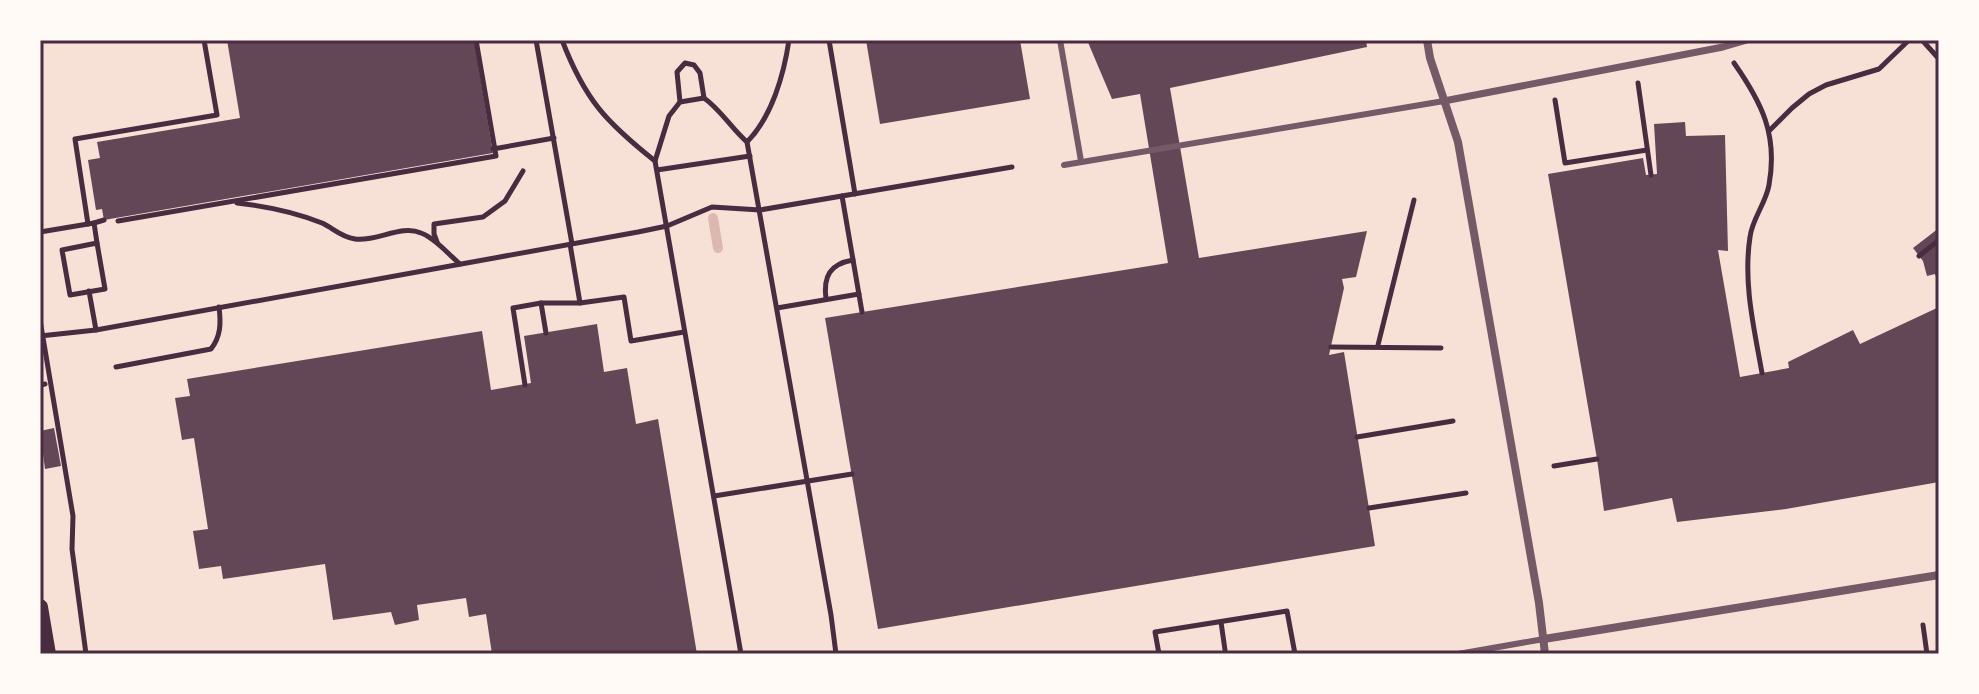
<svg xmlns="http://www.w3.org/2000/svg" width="1979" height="694" font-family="Helvetica,sans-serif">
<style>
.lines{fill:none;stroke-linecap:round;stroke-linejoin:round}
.stream{stroke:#dcb8b0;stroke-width:10}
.building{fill:#644757}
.path{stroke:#4a2c40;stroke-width:5}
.service{stroke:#755966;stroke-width:6}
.pedestrian{stroke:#755966;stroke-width:7}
.minor{stroke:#755966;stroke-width:8}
.secondary{stroke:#4a2c40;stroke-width:16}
.neatline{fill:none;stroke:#4a2c40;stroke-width:3}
</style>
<rect width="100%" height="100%" fill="#f7e1d7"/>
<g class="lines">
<path class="stream" d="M 713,218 L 718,248"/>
</g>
<g class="building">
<path d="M 227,40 L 474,40 L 493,153 L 104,220 L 102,209 L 96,210 L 88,160 L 100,158 L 97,142 L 240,118 Z"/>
<path d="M 866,40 L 1020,40 L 1030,99 L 880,124 Z"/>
<path d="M 1087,40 L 1366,40 L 1367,47 L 1170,88 L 1199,258 L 1367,231 L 1356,277 L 1342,279 L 1344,288 L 1329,355 L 1344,352 L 1375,546 L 878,629 L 825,318 L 1168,263 L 1140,94 L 1112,99 Z"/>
<path d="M 1685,122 L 1686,136 L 1725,135 L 1728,251 L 1718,250 L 1740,377 L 1789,368 L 1788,362 L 1853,330 L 1860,344 L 1939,307 L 1939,482 L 1786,509 L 1677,522 L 1672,498 L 1604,511 L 1597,459 L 1548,174 L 1643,158 L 1646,175 L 1657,174 L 1654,124 Z"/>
<path d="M 1939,228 L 1939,283 L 1938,283 L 1935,274 L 1927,276 L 1923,261 L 1913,248 Z"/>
<path d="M 597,324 L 604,372 L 627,368 L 636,424 L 658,419 L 697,654 L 492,654 L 486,614 L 469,617 L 466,598 L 417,605 L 419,620 L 395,625 L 391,612 L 333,620 L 325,564 L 223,579 L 221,566 L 199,569 L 193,531 L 208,529 L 194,438 L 182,440 L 175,398 L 190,396 L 187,379 L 482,331 L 491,390 L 531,383 L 524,336 Z"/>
<path d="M 54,428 L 61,466 L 45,469 L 40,431 Z"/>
</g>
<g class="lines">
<g class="path">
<path d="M 536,40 L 572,244"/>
<path d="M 562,40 C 585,100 606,122 655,161 L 741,654"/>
<path d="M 829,40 L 855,194"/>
<path d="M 1922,40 L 1939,59"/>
<path d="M 1734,63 C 1762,103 1778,135 1769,185 C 1766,203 1752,219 1750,237 C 1743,283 1754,328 1762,373"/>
<path d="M 1638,83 L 1651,175"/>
<path d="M 1555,100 L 1565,163 L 1647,150"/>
<path d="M 680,102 L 677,72 L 685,63 L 694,65 L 700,73 L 704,98"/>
<path d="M 1770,130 L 1792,108 L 1809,94 L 1826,85 L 1879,69 L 1909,40"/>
<path d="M 747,142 C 772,117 784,74 789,40"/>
<path d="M 493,149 L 554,138"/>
<path d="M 655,161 L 669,116 L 680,102 L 704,98 C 721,110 731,128 747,142 L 831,615 L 836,654"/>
<path d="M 657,170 L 750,156"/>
<path d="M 842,196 L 862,312"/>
<path d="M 237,203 C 264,206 297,213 322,223 C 333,228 341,237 355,239 C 377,242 401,224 421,233 C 435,238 448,254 460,264"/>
<path d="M 118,221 L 496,156 L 476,40"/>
<path d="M 88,224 L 75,139 L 217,115 L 204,40"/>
<path d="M 40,232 L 94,223"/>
<path d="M 437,242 L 434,234 L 434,224 L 483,217 L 505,201 L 523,171"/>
<path d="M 97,243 L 105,289 L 70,295 L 62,250 Z"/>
<path d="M 97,243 L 94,223 L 104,220"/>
<path d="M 570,244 L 580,303 L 624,297 L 631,341 L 684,332"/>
<path d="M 1919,256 L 1939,240"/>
<path d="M 89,291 L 96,330"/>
<path d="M 826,299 C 823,276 830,264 853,260"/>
<path d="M 777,308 L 859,294"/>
<path d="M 40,320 L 73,516 L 72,549 L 86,654"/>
<path d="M 546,333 L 541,303 L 580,303"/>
<path d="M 40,336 L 96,330 L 638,232 L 667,226 L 712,207 L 760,210 L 1012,167"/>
<path d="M 1378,345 L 1414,200"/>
<path d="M 1331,347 L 1441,348"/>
<path d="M 116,367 L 211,349 C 221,336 221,323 219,307"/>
<path d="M 40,385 L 45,384"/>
<path d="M 525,385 L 513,308 L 541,303"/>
<path d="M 1357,437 L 1453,421"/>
<path d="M 1554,466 L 1597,459"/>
<path d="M 714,496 L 852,474"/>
<path d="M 1369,508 L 1466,493"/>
<path d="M 1221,622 L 1225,650"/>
<path d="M 1923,625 L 1927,654"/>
<path d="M 1159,654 L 1155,632 L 1287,611 L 1295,654"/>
</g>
<g class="service">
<path d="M 1060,40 L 1081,161"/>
<path d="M 1064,165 L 1444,101"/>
<path d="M 1458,654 L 1544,639"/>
</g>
<path class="pedestrian" d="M 1444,101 L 1723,47 L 1747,40"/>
<g class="minor">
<path d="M 1427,40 L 1430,58 L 1458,142 L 1539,603 L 1545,654"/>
<path d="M 1544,639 L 1939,575"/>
</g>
<path class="secondary" d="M 40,607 L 48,654"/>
</g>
<rect width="1979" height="694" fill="none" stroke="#fffaf5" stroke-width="84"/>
<rect x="42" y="42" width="1895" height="610" class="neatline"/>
</svg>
